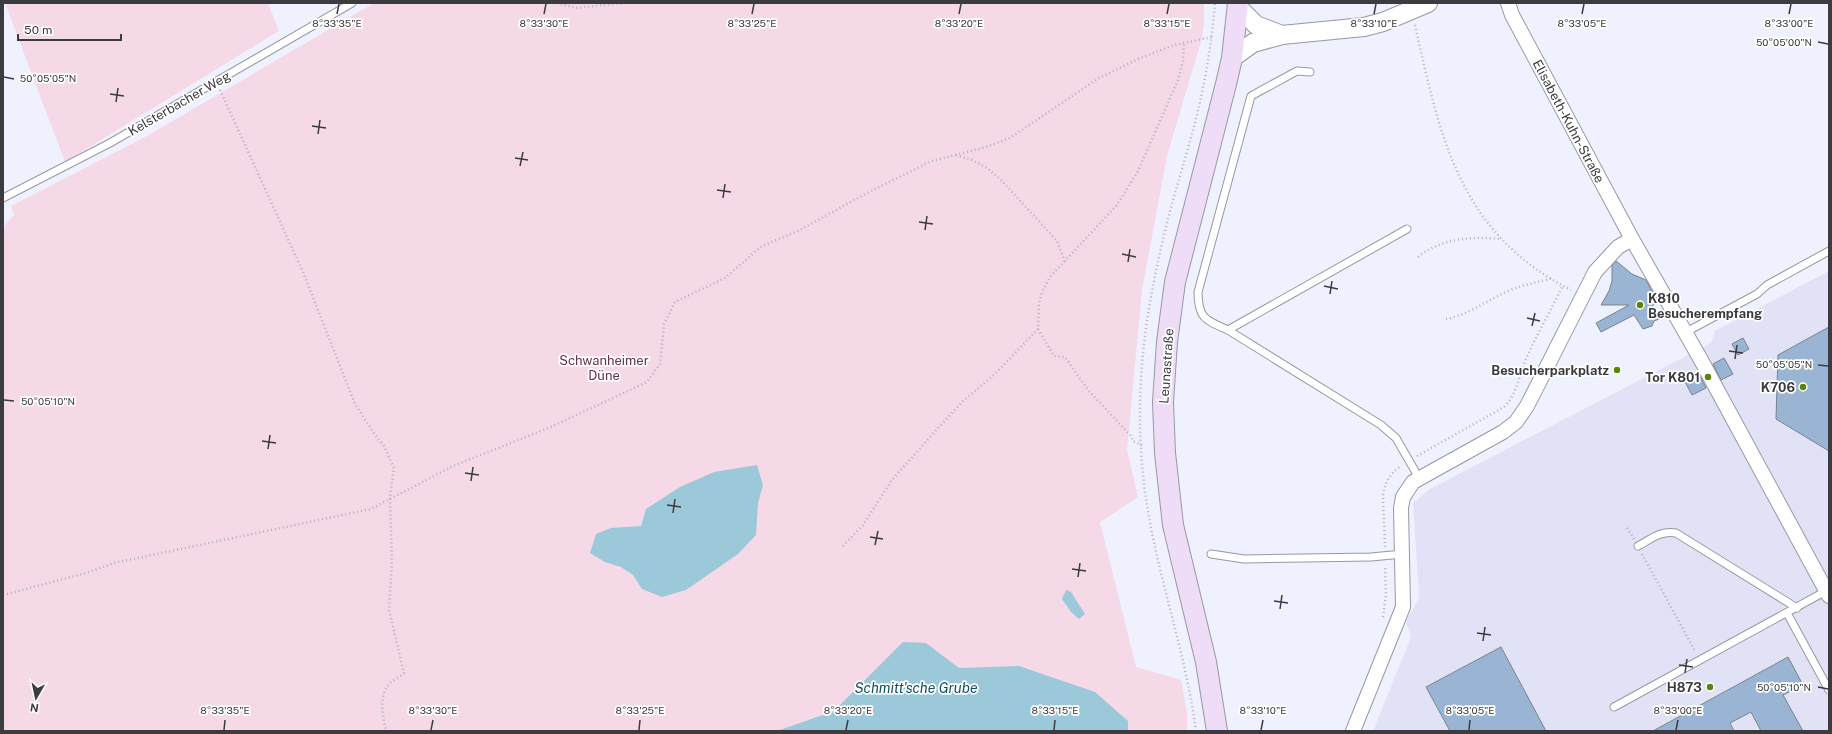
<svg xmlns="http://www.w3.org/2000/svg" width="1832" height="734" font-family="'Public Sans',sans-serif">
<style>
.built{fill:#e1e2f5}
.green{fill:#f6d9e7}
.water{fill:#9bc9d9}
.building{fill:#9ab5d4;stroke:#7a828b}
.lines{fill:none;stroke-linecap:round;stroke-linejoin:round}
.service-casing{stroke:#9898a4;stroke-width:9}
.minor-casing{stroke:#9898a4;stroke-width:16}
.tertiary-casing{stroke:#9898a4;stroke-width:20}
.secondary-casing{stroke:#9898a4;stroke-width:22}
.path{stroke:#b2b2bc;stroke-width:2.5;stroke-dasharray:1 3;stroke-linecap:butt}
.service{stroke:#fff;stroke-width:7}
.minor{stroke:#fff;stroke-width:14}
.tertiary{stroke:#fff;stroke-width:18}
.secondary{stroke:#efddf7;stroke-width:20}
.ticks{fill:none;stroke:#3b3b40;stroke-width:1.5}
.poi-dot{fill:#5d850a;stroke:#fff;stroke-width:1.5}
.labels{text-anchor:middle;stroke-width:3.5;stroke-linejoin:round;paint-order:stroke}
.street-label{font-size:13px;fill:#3b3b40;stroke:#fff}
.poi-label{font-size:13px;font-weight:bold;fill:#3b3b40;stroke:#fff;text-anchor:end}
.park-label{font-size:13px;fill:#65314e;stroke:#fff}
.water-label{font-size:14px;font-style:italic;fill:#0f4e60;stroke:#fff}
.ticks-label{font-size:10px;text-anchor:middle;fill:#3b3b40;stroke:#fff;stroke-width:3.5;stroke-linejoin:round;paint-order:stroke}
</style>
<rect width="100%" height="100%" fill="#f0f1fe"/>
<path class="built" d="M 1829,271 L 1829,731 L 1373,731 L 1411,637 L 1406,622 L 1419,597 L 1413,503 L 1430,489 L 1711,343 L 1715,331 Z"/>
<g class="green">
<path d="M 5,3 L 268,3 L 279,31 L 65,162 Z"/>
<path d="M 374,3 L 1204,3 L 1204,23 L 1202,38 L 1167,156 L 1142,290 L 1127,450 L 1138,497 L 1100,522 L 1136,667 L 1181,680 L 1187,713 L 1187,731 L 3,731 L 3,227 L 14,215 L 11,206 L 147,136 Z"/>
</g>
<g class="water">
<path d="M 757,465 L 763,485 L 758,503 L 756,535 L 738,554 L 686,590 L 662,597 L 642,589 L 633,575 L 621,567 L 605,562 L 590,553 L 596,534 L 611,528 L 641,526 L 646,509 L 680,487 L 714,472 Z"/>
<path d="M 1066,590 L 1071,592 L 1085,614 L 1079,619 L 1071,612 L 1062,599 Z"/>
<path d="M 903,642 L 926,643 L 959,668 L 1019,666 L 1095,692 L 1128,721 L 1128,731 L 777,731 L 834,711 Z"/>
</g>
<g class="building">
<path d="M 1616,261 L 1632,274 L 1646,280 L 1657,300 L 1652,307 L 1659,319 L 1654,321 L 1652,326 L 1643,329 L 1634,315 L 1601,332 L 1596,323 L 1629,305 L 1601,305 L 1609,291 L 1612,281 L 1612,266 Z"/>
<path d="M 1829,327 L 1829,451 L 1776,419 L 1778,355 Z"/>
<path d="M 1743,338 L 1749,349 L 1738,355 L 1732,344 Z"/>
<path d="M 1724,358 L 1733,374 L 1721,380 L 1713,364 Z"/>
<path d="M 1698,372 L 1706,388 L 1692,395 L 1684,380 Z"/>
<path d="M 1501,647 L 1546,731 L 1450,731 L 1426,687 Z"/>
<path d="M 1788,657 L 1803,685 L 1783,695 L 1803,731 L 1761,731 L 1751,712 L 1730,723 L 1734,731 L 1653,731 Z"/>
</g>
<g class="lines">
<g class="service-casing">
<g id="service">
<path d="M 1310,72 L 1297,71 L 1251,96 L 1198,292 C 1198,318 1205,320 1228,330 L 1381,425 L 1396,438 L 1419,478"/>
<path d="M 3,198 L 110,143 L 352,3"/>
<path d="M 1228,330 L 1407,229"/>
<path d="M 1686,332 L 1757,294 L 1767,285 L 1829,251"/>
<path d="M 1638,546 C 1651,539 1661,530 1676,533 L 1797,608"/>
<path d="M 1211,554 L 1244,559 L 1371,557 L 1403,554"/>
<path d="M 1787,613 L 1829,690"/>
<path d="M 1614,707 L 1826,591"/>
</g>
</g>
<g class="minor-casing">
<g id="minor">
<path d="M 1508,3 L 1512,15 L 1632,239 L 1701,360 L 1829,596"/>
<path d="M 1353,731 L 1403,607 L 1401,508 L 1403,497 L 1413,482 L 1503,432 L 1516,422 L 1527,406 L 1595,272 L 1618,247 L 1632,239"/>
</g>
</g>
<g class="tertiary-casing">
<g id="tertiary">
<path d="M 1238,7 L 1256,25 L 1282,35"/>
<path d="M 1232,58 L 1253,43 L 1282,35 L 1364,27 L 1383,22 L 1428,3"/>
</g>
</g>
<g class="secondary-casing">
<path id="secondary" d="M 1217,731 L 1206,662 L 1173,525 L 1165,453 L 1163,402 L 1167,342 L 1175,282 L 1226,84 L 1232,58 L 1238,3"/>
</g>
<g class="path">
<path d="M 557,3 L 576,8 L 623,3"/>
<path d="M 1415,25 C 1440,137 1459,233 1571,290"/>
<path d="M 220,90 L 303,272 L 355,404 L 373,432 L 384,446 L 394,468 L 390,498 L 392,561 L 389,610 L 404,673 C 399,678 390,681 387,687 C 379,699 383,718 386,731"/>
<path d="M 956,155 L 972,160 L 987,168 L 1000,179 L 1057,241 L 1065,262"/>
<path d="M 1418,257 C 1442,238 1471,236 1501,239"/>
<path d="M 1446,319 C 1468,315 1486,301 1506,292 C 1521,285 1536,283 1552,278"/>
<path d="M 1038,329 L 1054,356 L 1065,357 L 1088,390 L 1131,436 L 1133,441 L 1142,445"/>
<path d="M 1417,456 L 1504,407 C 1518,393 1520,371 1528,354 C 1539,331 1552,308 1563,285"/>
<path d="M 1627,528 L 1634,539"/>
<path d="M 843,546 L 863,525 L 892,480 L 939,427 L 963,401 L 995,374 L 1038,329 L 1039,304 L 1042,292 L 1050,277 L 1117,205 L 1138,171 L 1178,80 L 1183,61 L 1184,42"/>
<path d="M 1385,547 L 1383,495 C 1385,482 1390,474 1401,466"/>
<path d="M 1642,554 L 1695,651"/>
<path d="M 3,595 L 86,573 L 114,563 L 371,509 L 453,466 L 551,427 L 647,382 L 660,364 L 664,324 L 675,302 L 725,278 L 762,246 L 798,231 L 867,193 L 932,161 L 986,147 L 1010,138 L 1099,78 L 1138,59 L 1174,45 L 1212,37"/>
<path d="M 1383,617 L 1386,595 L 1385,566"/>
<path d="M 1196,731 C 1186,654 1159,581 1147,505 C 1139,456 1138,403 1143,353 C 1147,313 1155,274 1164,235 C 1174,192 1189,150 1199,106 C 1207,72 1212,38 1215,3"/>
</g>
<use href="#service" class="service"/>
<use href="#minor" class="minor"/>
<use href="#tertiary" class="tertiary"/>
<use href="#secondary" class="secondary"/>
</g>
<path class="ticks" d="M 337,14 L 339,4M 544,14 L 546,4M 752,14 L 754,4M 959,14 L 961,4M 1167,14 L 1169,4M 1374,14 L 1376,4M 1582,14 L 1584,4M 1789,14 L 1791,4M 1818,42 L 1828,44M 4,77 L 14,79M 110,94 L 124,96M 116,102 L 118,88M 312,126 L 326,128M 318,134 L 320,120M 515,158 L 528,160M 520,166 L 523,152M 717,190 L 731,192M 723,198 L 725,184M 919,222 L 933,224M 925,230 L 927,216M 1122,254 L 1136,257M 1128,262 L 1130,249M 1324,286 L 1338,289M 1330,294 L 1332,281M 1527,318 L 1540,321M 1532,326 L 1535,313M 1729,351 L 1743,353M 1735,359 L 1737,345M 1818,365 L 1828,366M 4,400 L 14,401M 262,441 L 276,443M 268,449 L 270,435M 465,473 L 479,475M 471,481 L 473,467M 667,505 L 681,507M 673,513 L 675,499M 870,537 L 883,539M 875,545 L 878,531M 1072,569 L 1086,571M 1078,577 L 1080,563M 1274,601 L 1288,603M 1280,609 L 1282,595M 1477,633 L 1491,635M 1483,641 L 1485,627M 1679,665 L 1693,667M 1685,673 L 1687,659M 1818,687 L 1828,689M 224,730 L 225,720M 431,730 L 433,720M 639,730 L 640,720M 846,730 L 848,720M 1054,730 L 1055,720M 1261,730 L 1263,720M 1469,730 L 1470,720M 1676,730 L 1678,720"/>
<g class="poi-dot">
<circle cx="1640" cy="305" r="4"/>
<circle cx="1617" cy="370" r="4"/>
<circle cx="1708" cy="377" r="4"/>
<circle cx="1803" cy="387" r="4"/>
<circle cx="1710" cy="687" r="4"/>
</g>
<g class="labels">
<g class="street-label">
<text transform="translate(179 103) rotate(-30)" y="5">Kelsterbacher Weg</text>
<text transform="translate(1569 121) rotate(62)" y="5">Elisabeth-Kuhn-Straße</text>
<text transform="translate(1166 366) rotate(-86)" y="5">Leunastraße</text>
</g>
<g class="poi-label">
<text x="1648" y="303" text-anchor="start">K810<tspan x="1648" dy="15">Besucherempfang</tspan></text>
<text x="1609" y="375">Besucherparkplatz</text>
<text x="1700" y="382">Tor K801</text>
<text x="1795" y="392">K706</text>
<text x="1702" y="692">H873</text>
</g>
<g class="park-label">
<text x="604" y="365">Schwanheimer<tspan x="604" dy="15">Düne</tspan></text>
</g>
<g class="water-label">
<text x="916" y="693">Schmitt'sche Grube</text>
</g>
</g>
<g class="ticks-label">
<text x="337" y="27">8°33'35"E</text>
<text x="544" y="27">8°33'30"E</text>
<text x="752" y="27">8°33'25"E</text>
<text x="959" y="27">8°33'20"E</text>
<text x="1167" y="27">8°33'15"E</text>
<text x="1374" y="27">8°33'10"E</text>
<text x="1582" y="27">8°33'05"E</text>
<text x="1789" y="27">8°33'00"E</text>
<text x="1784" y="46">50°05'00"N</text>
<text x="48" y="82">50°05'05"N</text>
<text x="1784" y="368">50°05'05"N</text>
<text x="48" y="405">50°05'10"N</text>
<text x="1784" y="691">50°05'10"N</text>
<text x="225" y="714">8°33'35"E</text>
<text x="433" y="714">8°33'30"E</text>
<text x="640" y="714">8°33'25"E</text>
<text x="848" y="714">8°33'20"E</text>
<text x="1055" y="714">8°33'15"E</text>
<text x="1263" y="714">8°33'10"E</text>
<text x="1470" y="714">8°33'05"E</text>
<text x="1678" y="714">8°33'00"E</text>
</g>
<rect width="1832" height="734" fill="none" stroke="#3b3b40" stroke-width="8"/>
<g transform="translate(36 698) rotate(189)" stroke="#ffffff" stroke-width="3" paint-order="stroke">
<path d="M0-3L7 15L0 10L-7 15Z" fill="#3b3b40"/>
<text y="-6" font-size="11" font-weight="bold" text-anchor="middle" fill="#3b3b40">N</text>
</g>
<path d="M18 34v6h103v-6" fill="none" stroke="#3b3b40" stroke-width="2"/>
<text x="24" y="34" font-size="12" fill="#3b3b40" stroke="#ffffff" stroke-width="3" paint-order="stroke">50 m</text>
</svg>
